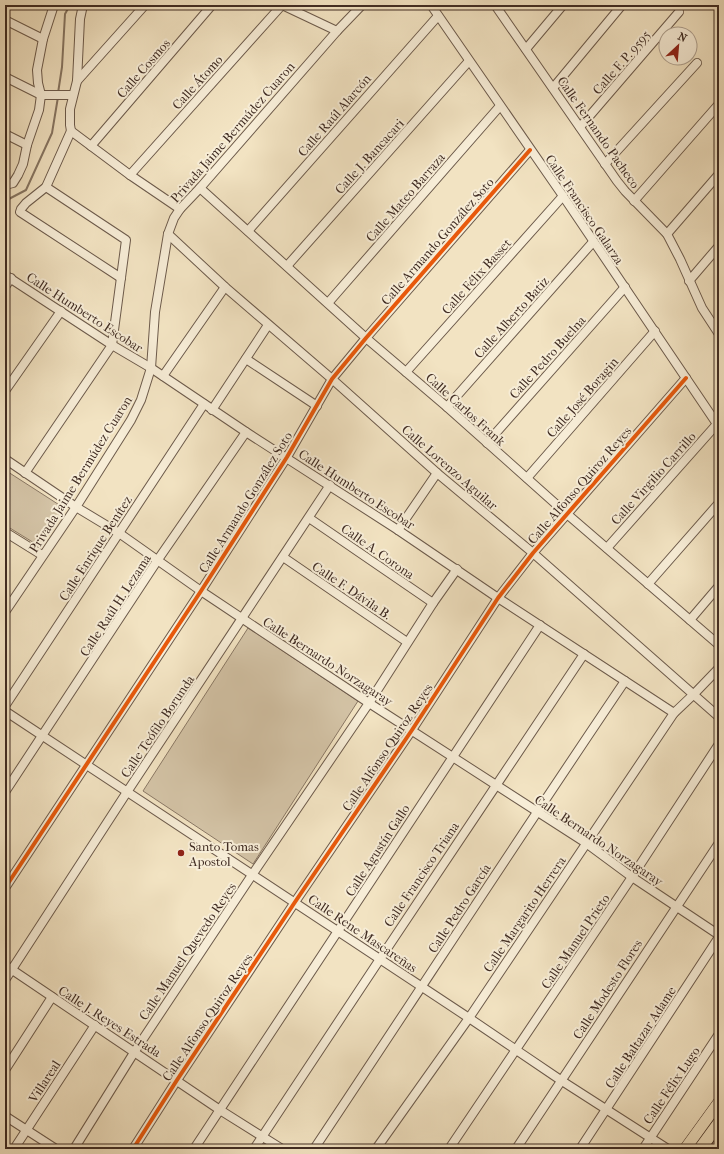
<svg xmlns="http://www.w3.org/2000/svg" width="724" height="1154" font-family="'IM FELL French Canon',serif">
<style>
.green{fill:#d4c4a7;stroke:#8a7865}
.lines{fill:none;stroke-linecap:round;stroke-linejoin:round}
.stream{stroke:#867562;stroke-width:2}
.minor-casing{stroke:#6c5a4b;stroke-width:10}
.major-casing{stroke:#402c23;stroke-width:12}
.highway-casing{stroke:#402c23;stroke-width:14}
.minor{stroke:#f7edd7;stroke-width:8}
.major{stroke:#f2e3c2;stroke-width:11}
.highway{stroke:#f2e3c2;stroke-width:12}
.cycleway-casing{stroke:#f7edd7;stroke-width:6}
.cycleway{stroke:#e8590c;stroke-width:4}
.poi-dot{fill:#8f2418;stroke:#f7edd7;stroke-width:1.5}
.labels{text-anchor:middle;stroke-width:4;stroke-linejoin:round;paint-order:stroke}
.street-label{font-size:13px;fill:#402c23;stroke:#f7edd7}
.poi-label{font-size:13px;fill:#402c23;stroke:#f7edd7;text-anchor:start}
</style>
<rect width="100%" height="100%" fill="#f2e3c2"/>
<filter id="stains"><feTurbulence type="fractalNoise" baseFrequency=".005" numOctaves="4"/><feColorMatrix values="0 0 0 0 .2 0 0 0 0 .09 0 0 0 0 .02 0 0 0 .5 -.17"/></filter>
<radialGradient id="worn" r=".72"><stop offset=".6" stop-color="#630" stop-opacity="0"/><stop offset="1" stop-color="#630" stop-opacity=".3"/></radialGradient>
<g class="green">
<path d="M 5,470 L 64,508 L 39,546 L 5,525 Z"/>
<path d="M 248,628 L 358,701 L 253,864 L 143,791 Z"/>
</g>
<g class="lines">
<g class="stream">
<path d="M 58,93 L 62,67 L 65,14 L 70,5"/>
<path d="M 5,201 L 26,190 L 52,133 L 58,97"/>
</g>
<g class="minor-casing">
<g id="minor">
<path d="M 145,5 L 77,81 L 70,109 L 70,125 L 71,131 L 130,175 L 180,209"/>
<path d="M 282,5 L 337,31"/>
<path d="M 431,5 L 563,196 L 719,427"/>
<path d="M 495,5 L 617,181 L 625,191 L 667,234 L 680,259 L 702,308 L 719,334"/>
<path d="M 5,20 L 43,39"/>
<path d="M 526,49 L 563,5"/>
<path d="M 5,77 L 41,95 L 73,95"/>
<path d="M 77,81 L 80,19 L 83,5"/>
<path d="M 553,88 L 622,5"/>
<path d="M 580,127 L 679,12"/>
<path d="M 71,131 L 46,187 L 26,203 L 21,209 L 20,212 L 121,278"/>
<path d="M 5,134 L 27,145"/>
<path d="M 91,146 L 212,5"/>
<path d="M 605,164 L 697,63"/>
<path d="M 130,175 L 282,5"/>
<path d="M 5,185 L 13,183 L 18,175 L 23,164 L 27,145 L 39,110 L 41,95 L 38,83 L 37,70 L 43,39 L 54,5"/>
<path d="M 200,188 L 366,338 L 447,407 L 567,514 L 719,645"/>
<path d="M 634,201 L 719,104"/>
<path d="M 248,231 L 438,16"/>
<path d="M 168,234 L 225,287 L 332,379 L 437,473 L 533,553 L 719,717"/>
<path d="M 667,234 L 719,174"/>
<path d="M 287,266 L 469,61"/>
<path d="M 5,275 L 112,345 L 151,368 L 246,432 L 398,530 L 498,598 L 674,713"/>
<path d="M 689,281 L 719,246"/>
<path d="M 5,287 L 11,278"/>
<path d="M 328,303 L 500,106"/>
<path d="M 246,359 L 317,406"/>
<path d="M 406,372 L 563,196"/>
<path d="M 163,376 L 225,287"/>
<path d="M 5,391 L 61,311"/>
<path d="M 447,407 L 593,242"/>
<path d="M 212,410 L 268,325"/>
<path d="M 487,443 L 625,287"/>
<path d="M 5,459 L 76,507 L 119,533 L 201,591 L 369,703 L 586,843 L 632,877 L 719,935"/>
<path d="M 25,473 L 112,345 L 126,240 L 46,187"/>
<path d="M 527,478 L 655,331"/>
<path d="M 309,518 L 433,603"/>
<path d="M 398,530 L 437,473"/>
<path d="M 5,532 L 42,555"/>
<path d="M 607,548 L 717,424"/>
<path d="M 283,557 L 407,642"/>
<path d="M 648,584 L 719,503"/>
<path d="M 5,612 L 76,507 L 131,420 L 141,400 L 151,368 L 155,312 L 168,234 L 174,218 L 180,209 L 200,188 L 337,31 L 362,5"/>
<path d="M 690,620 L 719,586"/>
<path d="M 5,706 L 204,404"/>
<path d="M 5,711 L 469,1018 L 562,1081 L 668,1149"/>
<path d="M 5,792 L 157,561 L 246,432"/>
<path d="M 5,888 L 201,591 L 287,457 L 332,379 L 366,338 L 530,150"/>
<path d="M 5,965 L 220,1110 L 282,1149"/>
<path d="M 5,980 L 127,792 L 330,485"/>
<path d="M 5,1070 L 52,997"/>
<path d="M 5,1116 L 56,1149"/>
<path d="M 14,1149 L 95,1025"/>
<path d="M 74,1149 L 135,1051 L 252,875 L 369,703 L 433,603 L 457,569"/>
<path d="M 133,1149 L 177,1080 L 295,902 L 412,730 L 498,598 L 533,553 L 686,378"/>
<path d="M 194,1149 L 540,625"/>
<path d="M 254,1149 L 380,959 L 584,654"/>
<path d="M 314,1149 C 418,993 520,836 625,681"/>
<path d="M 376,1149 L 469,1018 L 674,713 L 694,694 L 719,668"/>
<path d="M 449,1149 L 632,877 L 719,744"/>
<path d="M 516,1149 L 719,843"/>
<path d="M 580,1149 L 719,937"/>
<path d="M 643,1149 L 719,1034"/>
</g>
</g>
<g class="major-casing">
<path id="major" d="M 685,1149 L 719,1102"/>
</g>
<g class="highway-casing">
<path id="highway" d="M 700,1149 L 719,1123"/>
</g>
<use href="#minor" class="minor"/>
<use href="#major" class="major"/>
<use href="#highway" class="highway"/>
<g class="cycleway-casing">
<g id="cycleway">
<path d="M 5,888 L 201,591 L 287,457 L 332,379 L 366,338 L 530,150"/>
<path d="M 133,1149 L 177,1080 L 295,902 L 412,730 L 498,598 L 533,553 L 686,378"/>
</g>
</g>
<use href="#cycleway" class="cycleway"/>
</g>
<circle class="poi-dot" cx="181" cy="853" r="4"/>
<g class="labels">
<g class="street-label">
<text transform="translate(621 62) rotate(-49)" y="5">Calle F. P. 9595</text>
<text transform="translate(143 68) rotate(-49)" y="5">Calle Cosmos</text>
<text transform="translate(197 82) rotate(-48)" y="5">Calle Átomo</text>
<text transform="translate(334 115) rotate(-49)" y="5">Calle Raúl Alarcón</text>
<text transform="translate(232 132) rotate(-49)" y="5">Privada Jaime Bermúdez Cuaron</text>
<text transform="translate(599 132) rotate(55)" y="5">Calle Fernando Pacheco</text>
<text transform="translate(369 156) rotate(-48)" y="5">Calle J. Bancacari</text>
<text transform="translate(405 197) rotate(-49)" y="5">Calle Mateo Barraza</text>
<text transform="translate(585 209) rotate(56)" y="5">Calle Francisco Galarza</text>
<text transform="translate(437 241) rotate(-49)" y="5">Calle Armando González Soto</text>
<text transform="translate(476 276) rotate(-48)" y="5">Calle Félix Basset</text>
<text transform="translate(85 312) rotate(33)" y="5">Calle Humberto Escobar</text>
<text transform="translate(511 317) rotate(-48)" y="5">Calle Alberto Batiz</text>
<text transform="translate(547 357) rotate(-48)" y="5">Calle Pedro Buelna</text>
<text transform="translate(582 397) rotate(-49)" y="5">Calle José Boragin</text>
<text transform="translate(466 409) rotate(42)" y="5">Calle Carlos Frank</text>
<text transform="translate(450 467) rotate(41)" y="5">Calle Lorenzo Aguilar</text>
<text transform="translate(80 474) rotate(-58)" y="5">Privada Jaime Bermúdez Cuaron</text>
<text transform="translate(653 478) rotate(-48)" y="5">Calle Virgilio Carrillo</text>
<text transform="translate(579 485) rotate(-49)" y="5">Calle Alfonso Quiroz Reyes</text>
<text transform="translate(357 489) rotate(33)" y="5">Calle Humberto Escobar</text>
<text transform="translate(245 502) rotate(-58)" y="5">Calle Armando González Soto</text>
<text transform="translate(95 548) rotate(-57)" y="5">Calle Enrique Benítez</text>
<text transform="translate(378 551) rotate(35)" y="5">Calle A. Corona</text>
<text transform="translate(352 590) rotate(34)" y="5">Calle F. Dávila B.</text>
<text transform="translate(115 605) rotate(-57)" y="5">Calle Raúl H. Lezama</text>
<text transform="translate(328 661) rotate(33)" y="5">Calle Bernardo Norzagaray</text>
<text transform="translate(157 726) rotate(-56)" y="5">Calle Teófilo Borunda</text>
<text transform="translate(387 747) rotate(-56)" y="5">Calle Alfonso Quiroz Reyes</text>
<text transform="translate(599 840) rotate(34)" y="5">Calle Bernardo Norzagaray</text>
<text transform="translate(377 850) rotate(-57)" y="5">Calle Agustín Gallo</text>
<text transform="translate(421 874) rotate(-56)" y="5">Calle Francisco Triana</text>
<text transform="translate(459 908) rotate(-57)" y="5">Calle Pedro García</text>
<text transform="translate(524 914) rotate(-56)" y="5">Calle Margarito Herrera</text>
<text transform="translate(363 933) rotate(34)" y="5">Calle Rene Mascareñas</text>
<text transform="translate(575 941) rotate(-56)" y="5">Calle Manuel Prieto</text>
<text transform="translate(187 951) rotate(-56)" y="5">Calle Manuel Quevedo Reyes</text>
<text transform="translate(607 989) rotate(-57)" y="5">Calle Modesto Flores</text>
<text transform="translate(207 1017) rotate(-56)" y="5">Calle Alfonso Quiroz Reyes</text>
<text transform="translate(110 1021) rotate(33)" y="5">Calle J. Reyes Estrada</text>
<text transform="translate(640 1037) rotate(-57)" y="5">Calle Baltazar Adame</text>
<text transform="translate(44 1081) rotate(-57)" y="5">Villareal</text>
<text transform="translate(671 1085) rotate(-56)" y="5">Calle Félix Lugo</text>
</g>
<g class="poi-label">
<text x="189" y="851">Santo Tomas<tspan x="189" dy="15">Apostol</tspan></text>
</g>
</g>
<rect width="724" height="1154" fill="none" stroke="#f2e3c2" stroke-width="20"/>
<rect x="6" y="6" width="712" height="1142" fill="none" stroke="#402c23" stroke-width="2"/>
<rect x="10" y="10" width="704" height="1134" fill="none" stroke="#402c23"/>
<g transform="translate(678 46) rotate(26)"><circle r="19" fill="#f7edd7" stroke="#aea08f"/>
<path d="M0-3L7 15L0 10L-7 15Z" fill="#8f2418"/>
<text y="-6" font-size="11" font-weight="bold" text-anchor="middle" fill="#402c23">N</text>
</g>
<rect width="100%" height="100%" filter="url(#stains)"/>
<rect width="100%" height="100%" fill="url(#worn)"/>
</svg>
